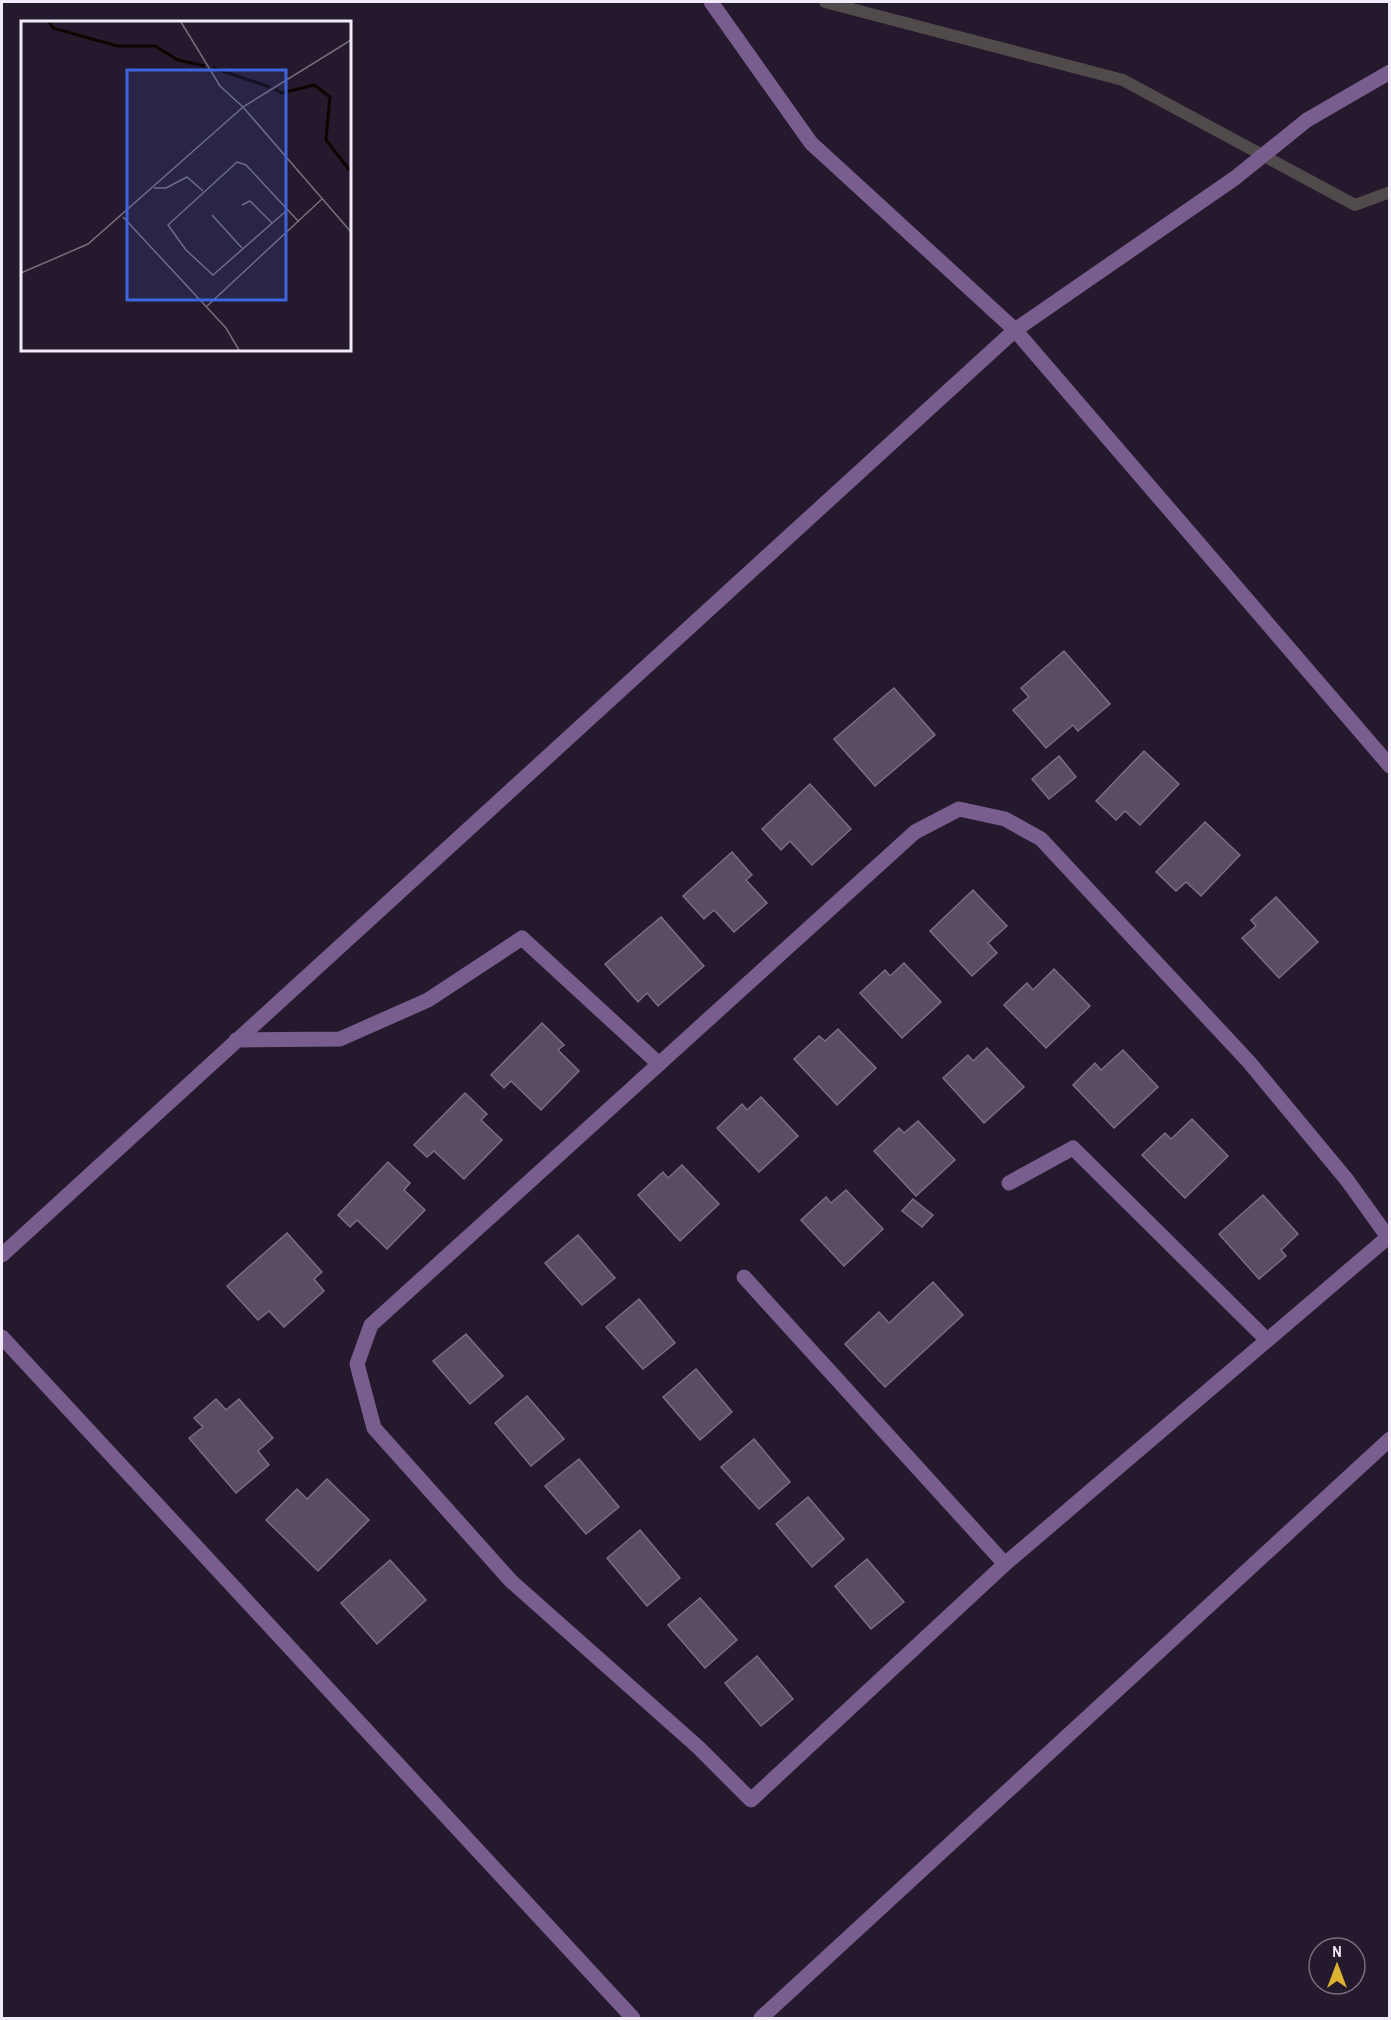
<svg xmlns="http://www.w3.org/2000/svg" width="1391" height="2020" font-family="'Archivo Narrow',sans-serif">
<style>
.lines{fill:none;stroke-linecap:round;stroke-linejoin:round}
.stream{stroke:#514a4a;stroke-width:12}
.building{fill:#594c63;stroke:#7a6d85;stroke-width:1.5}
.minor{stroke:#785d8e;stroke-width:15}
.inset-river{fill:none;stroke:#0d0500;stroke-width:3}
.inset-road{fill:none;stroke:#776d7e;stroke-width:1.5}
.view{fill:#3d65dd;fill-opacity:0.15;stroke:#3d65dd;stroke-width:3}
.inset-edge{fill:none;stroke:#f1eaf8;stroke-width:3}
</style>
<rect width="100%" height="100%" fill="#251a2d"/>
<g class="lines">
<path class="stream" d="M 825,2 L 1123,80 L 1355,205 L 1390,192"/>
</g>
<g class="building">
<path d="M 1064,651 L 1110,704 L 1078,731 L 1073,725 L 1046,748 L 1013,710 L 1029,697 L 1021,688 Z"/>
<path d="M 894,688 L 935,735 L 875,786 L 834,739 Z"/>
<path d="M 1144,751 L 1179,784 L 1140,825 L 1125,811 L 1116,820 L 1096,801 Z"/>
<path d="M 1059,756 L 1076,777 L 1049,799 L 1032,779 Z"/>
<path d="M 810,784 L 851,829 L 812,865 L 790,841 L 781,850 L 762,829 Z"/>
<path d="M 1205,822 L 1240,855 L 1201,896 L 1186,882 L 1176,891 L 1156,872 Z"/>
<path d="M 732,852 L 752,875 L 746,880 L 767,903 L 734,932 L 714,910 L 704,919 L 683,896 Z"/>
<path d="M 973,890 L 1007,926 L 988,943 L 997,953 L 972,976 L 930,931 Z"/>
<path d="M 1276,897 L 1318,942 L 1279,978 L 1242,938 L 1256,926 L 1251,920 Z"/>
<path d="M 661,917 L 704,966 L 658,1006 L 647,993 L 638,1002 L 605,964 Z"/>
<path d="M 904,963 L 941,1002 L 902,1038 L 860,993 L 885,970 L 890,976 Z"/>
<path d="M 1054,969 L 1090,1006 L 1046,1048 L 1004,1005 L 1027,983 L 1033,990 Z"/>
<path d="M 542,1023 L 564,1045 L 558,1050 L 579,1071 L 541,1110 L 511,1081 L 504,1088 L 491,1075 Z"/>
<path d="M 838,1029 L 876,1068 L 837,1105 L 794,1059 L 819,1036 L 825,1041 Z"/>
<path d="M 987,1048 L 1024,1087 L 984,1123 L 943,1078 L 968,1055 L 973,1061 Z"/>
<path d="M 1123,1050 L 1158,1087 L 1114,1128 L 1073,1085 L 1095,1063 L 1101,1070 Z"/>
<path d="M 465,1093 L 487,1114 L 481,1120 L 502,1140 L 464,1179 L 434,1151 L 427,1157 L 414,1145 Z"/>
<path d="M 761,1097 L 798,1136 L 759,1172 L 717,1128 L 742,1104 L 747,1110 Z"/>
<path d="M 1192,1119 L 1228,1156 L 1185,1198 L 1142,1155 L 1165,1133 L 1171,1139 Z"/>
<path d="M 918,1121 L 955,1160 L 916,1196 L 874,1151 L 899,1128 L 904,1133 Z"/>
<path d="M 388,1162 L 410,1183 L 404,1190 L 425,1210 L 387,1249 L 357,1220 L 350,1227 L 338,1215 Z"/>
<path d="M 682,1165 L 719,1204 L 680,1241 L 638,1195 L 663,1172 L 668,1178 Z"/>
<path d="M 846,1190 L 883,1229 L 844,1266 L 801,1220 L 826,1197 L 831,1203 Z"/>
<path d="M 1263,1195 L 1298,1234 L 1281,1250 L 1286,1256 L 1259,1279 L 1219,1234 Z"/>
<path d="M 913,1199 L 933,1215 L 922,1227 L 902,1211 Z"/>
<path d="M 287,1233 L 322,1272 L 314,1279 L 324,1291 L 284,1327 L 269,1311 L 258,1320 L 227,1286 Z"/>
<path d="M 578,1235 L 615,1278 L 582,1305 L 545,1263 Z"/>
<path d="M 933,1282 L 963,1315 L 885,1387 L 845,1344 L 879,1312 L 889,1323 Z"/>
<path d="M 639,1299 L 675,1343 L 643,1369 L 606,1327 Z"/>
<path d="M 466,1334 L 503,1376 L 470,1404 L 433,1361 Z"/>
<path d="M 696,1369 L 732,1412 L 700,1440 L 663,1397 Z"/>
<path d="M 527,1396 L 564,1439 L 531,1466 L 495,1423 Z"/>
<path d="M 216,1399 L 226,1410 L 239,1399 L 273,1438 L 258,1451 L 269,1465 L 236,1493 L 189,1438 L 203,1427 L 194,1418 Z"/>
<path d="M 754,1439 L 790,1482 L 759,1509 L 721,1467 Z"/>
<path d="M 579,1459 L 619,1507 L 586,1534 L 545,1486 Z"/>
<path d="M 327,1479 L 369,1520 L 318,1571 L 266,1520 L 297,1489 L 307,1499 Z"/>
<path d="M 808,1497 L 844,1539 L 812,1567 L 776,1524 Z"/>
<path d="M 640,1530 L 680,1578 L 647,1606 L 607,1558 Z"/>
<path d="M 867,1559 L 904,1602 L 871,1629 L 835,1586 Z"/>
<path d="M 390,1560 L 426,1600 L 377,1644 L 341,1603 Z"/>
<path d="M 700,1598 L 737,1640 L 705,1668 L 668,1625 Z"/>
<path d="M 757,1656 L 793,1699 L 761,1726 L 725,1683 Z"/>
</g>
<g class="lines">
<g class="minor">
<path d="M 711,2 L 811,143 L 1015,330 L 1390,766"/>
<path d="M 236,1040 L 340,1039 L 428,1000 L 522,938 L 659,1064"/>
<path d="M 1009,1183 L 1073,1148 L 1267,1340"/>
<path d="M 1387,1238 L 1005,1564 L 751,1800 L 698,1747 L 511,1581 L 374,1428 L 357,1364 L 371,1325 L 915,832 L 959,809 L 1005,819 L 1041,839 L 1249,1062 L 1347,1180 L 1390,1240"/>
<path d="M 2,1255 L 1015,330 L 1235,178 L 1307,120 L 1390,72"/>
<path d="M 744,1277 L 1005,1564"/>
<path d="M 2,1337 L 633,2018"/>
<path d="M 761,2018 L 1390,1439"/>
</g>
</g>
<g transform="translate(21 21)">
<rect width="330" height="330" fill="#251a2d"/>
<path class="inset-river" d="M 28,1 L 32,7 L 96,25 L 134,25 L 157,39 L 184,45M 192,47 L 249,66M 254,68 L 261,72 L 293,64 L 309,76 L 305,119 L 330,151"/>
<path class="inset-road" d="M 160,1 L 199,65 L 222,86 L 330,211M 133,167 L 145,167 L 166,156 L 182,170M 221,184 L 229,180 L 251,202M 265,190 L 192,254 L 165,229 L 147,204 L 216,141 L 225,144 L 278,201M 191,194 L 221,227M 102,196 L 205,307 L 218,329M 0,252 L 67,223 L 222,86 L 330,19M 185,286 L 301,178"/>
<path class="view" d="M 106,49 L 265,49 L 265,279 L 106,279 Z"/>
<rect width="330" height="330" class="inset-edge"/>
</g>
<rect width="1391" height="2020" fill="none" stroke="#f1eaf8" stroke-width="6"/>
<g transform="translate(1337 1966)"><circle r="28" fill="#251a2d" stroke="#776d7e" stroke-width="1.5"/>
<path d="M0-4.5L10 22L0 15L-10 22Z" fill="#dcb233"/>
<text y="-9" font-size="16" font-weight="bold" text-anchor="middle" fill="#f1eaf8">N</text>
</g>
</svg>
